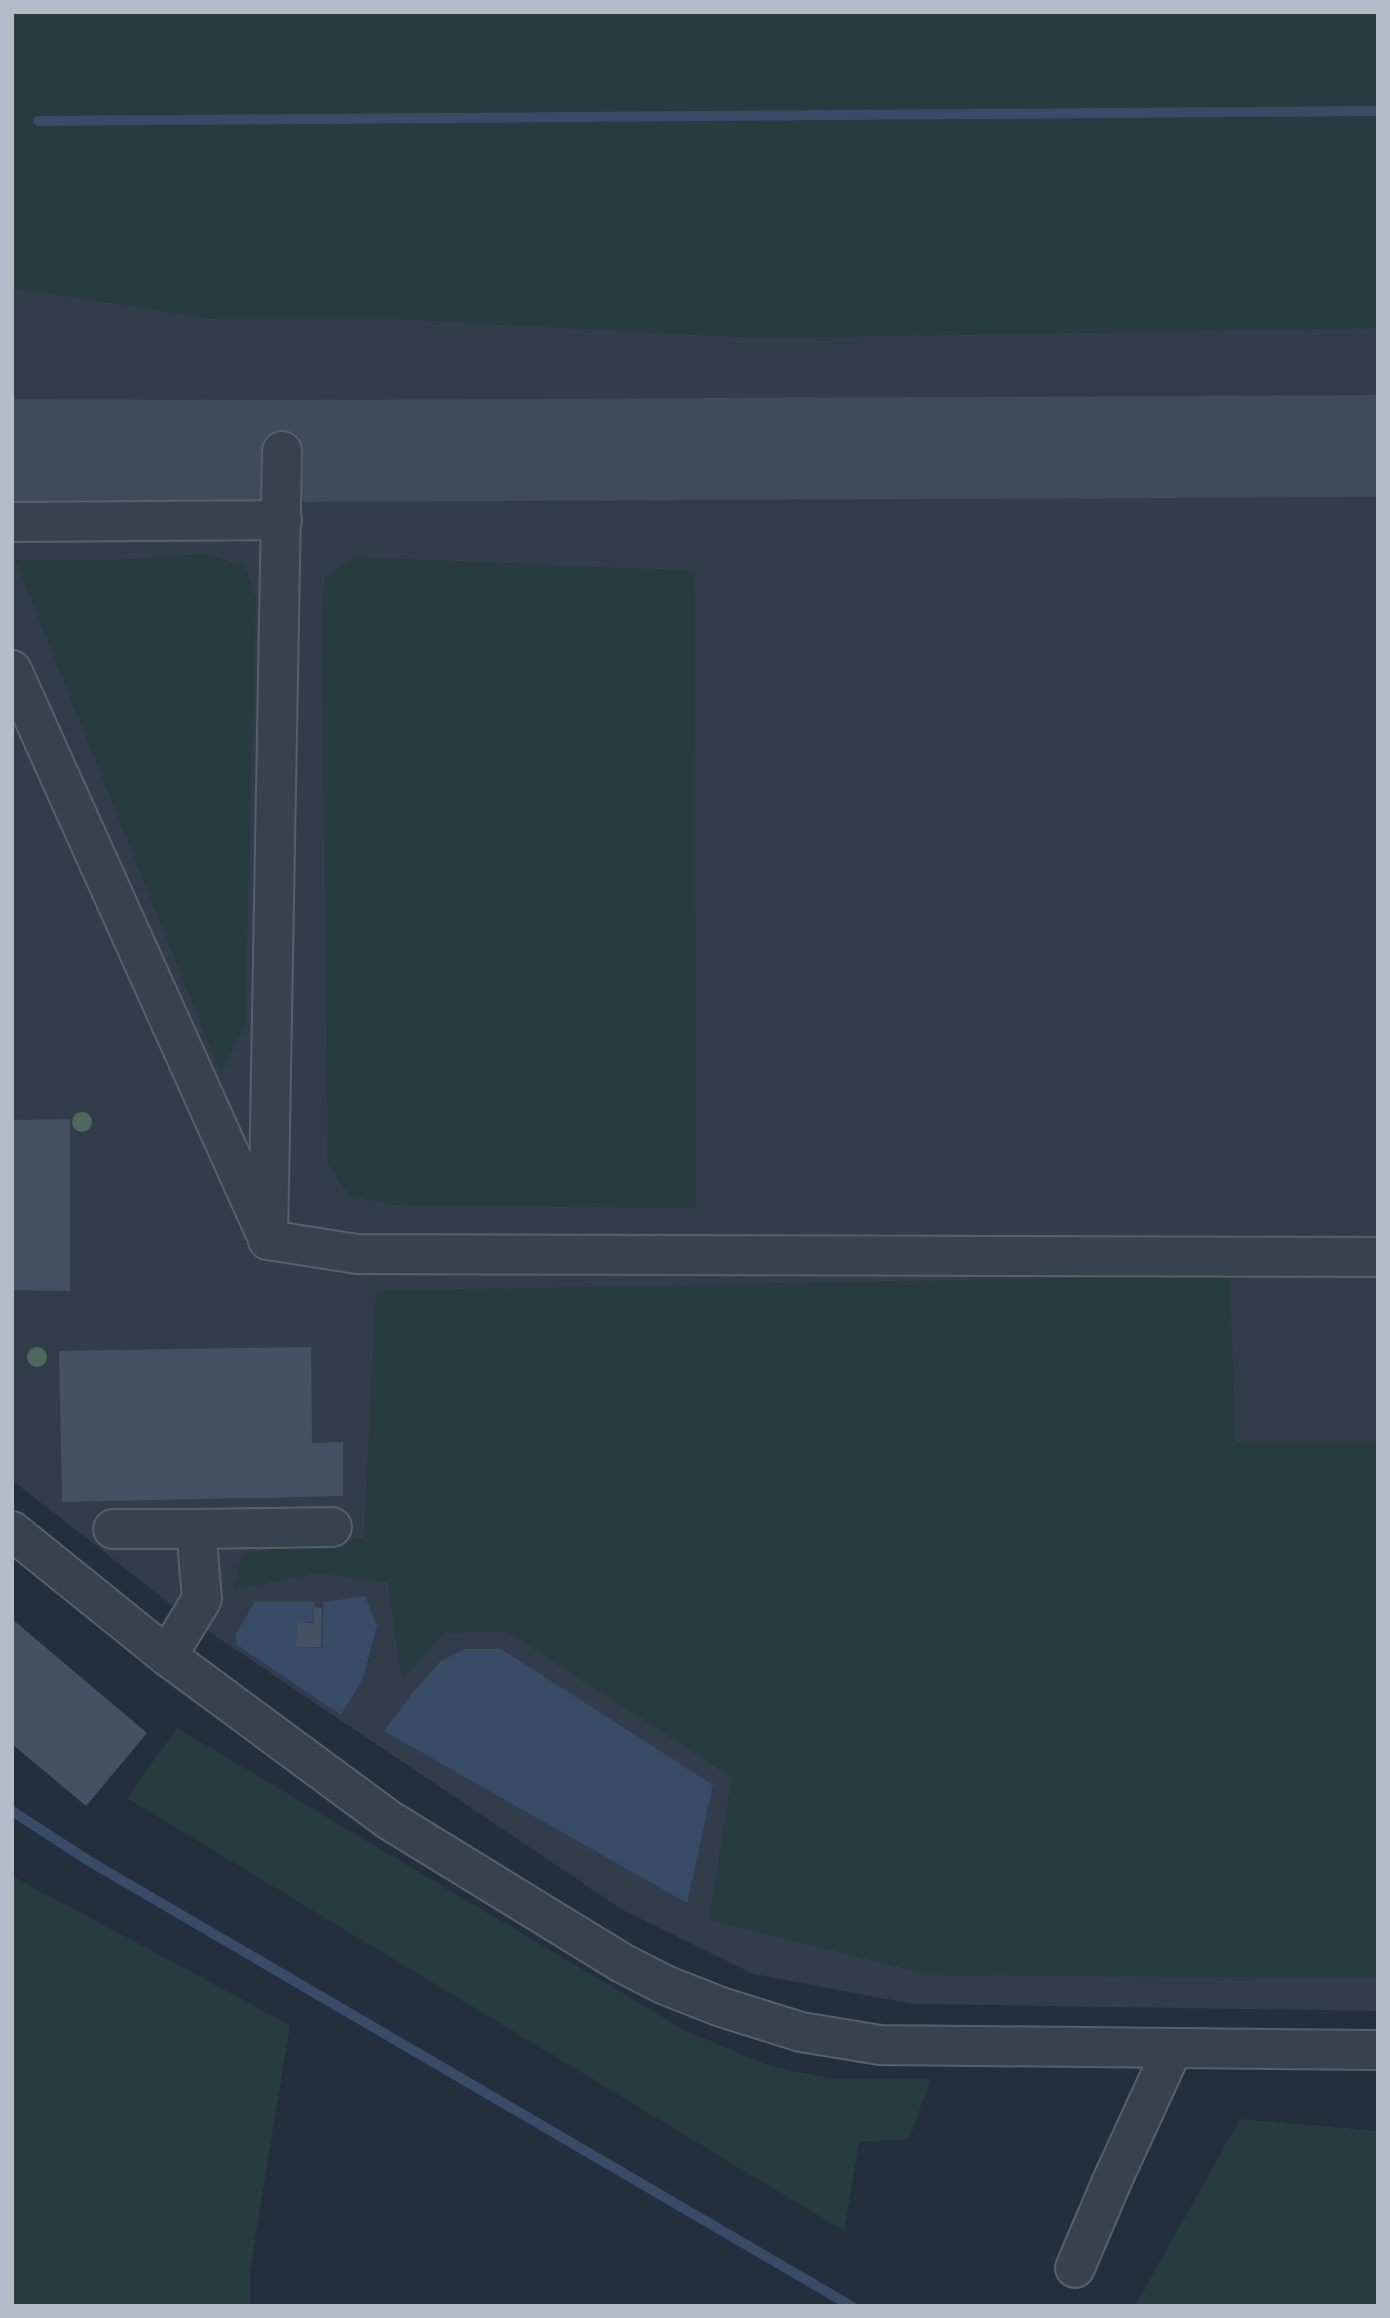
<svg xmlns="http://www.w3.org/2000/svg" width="1390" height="2318" font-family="Lato,sans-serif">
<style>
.airport{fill:#323c4b}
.green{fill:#263c3f}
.water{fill:#394c67}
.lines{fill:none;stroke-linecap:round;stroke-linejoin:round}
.stream{stroke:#394c67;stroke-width:10}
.taxiway{stroke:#3f4a5a;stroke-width:102}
.building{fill:#455162}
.minor-casing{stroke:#565f6c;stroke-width:42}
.minor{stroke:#38414e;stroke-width:38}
.tree{fill:#4b6a5d}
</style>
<rect width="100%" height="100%" fill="#242f3e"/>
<path class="airport" d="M 12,12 L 1378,12 L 1378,2011 L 913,2004 L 753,1974 L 623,1910 L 187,1617 L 12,1480 Z"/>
<g class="green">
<path d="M 12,12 L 1378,12 L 1378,328 L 757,338 L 399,319 L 215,319 L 12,288 Z"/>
<path d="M 207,554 L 245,566 L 256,596 L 245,1025 L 221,1074 L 15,560 L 116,560 Z"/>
<path d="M 355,557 L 695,571 L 696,1208 L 397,1205 L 350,1196 L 328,1165 L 322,618 L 325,577 Z"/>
<path d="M 1230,1275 L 1235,1441 L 1378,1441 L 1378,1978 L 931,1975 L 709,1920 L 732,1777 L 506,1631 L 445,1633 L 402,1679 L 388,1583 L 317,1573 L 233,1590 L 242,1554 L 364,1537 L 376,1291 Z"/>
<path d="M 177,1728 L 686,2031 L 773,2067 L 835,2079 L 931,2079 L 909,2139 L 859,2142 L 844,2231 L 127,1798 Z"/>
<path d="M 12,1876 L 290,2025 L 250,2270 L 250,2306 L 12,2306 Z"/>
<path d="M 1240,2119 L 1378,2131 L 1378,2306 L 1135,2306 Z"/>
</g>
<g class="water">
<path d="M 365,1596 L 377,1626 L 363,1678 L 341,1715 L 237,1645 L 235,1635 L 255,1602 L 314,1602 L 313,1622 L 297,1622 L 296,1647 L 322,1648 L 323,1602 Z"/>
<path d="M 465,1649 L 501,1649 L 713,1785 L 687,1903 L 384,1731 L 414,1691 L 441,1661 Z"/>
</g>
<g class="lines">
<g class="stream">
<path d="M 38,121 L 1378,111"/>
<path d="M 12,1811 L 89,1861 L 851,2306"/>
</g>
<path class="taxiway" d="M 12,450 L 282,451 L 1378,446"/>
</g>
<g class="building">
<path d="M 70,1119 L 70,1291 L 12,1290 L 12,1120 Z"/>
<path d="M 311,1347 L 312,1443 L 343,1442 L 343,1496 L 62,1502 L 59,1351 Z"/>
<path d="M 314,1607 L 322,1608 L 321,1647 L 296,1647 L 297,1622 L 314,1623 Z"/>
<path d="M 12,1619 L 147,1733 L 86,1806 L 12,1744 Z"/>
</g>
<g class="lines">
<g class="minor-casing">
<g id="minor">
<path d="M 12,522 L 282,520"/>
<path d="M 12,670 L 264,1230"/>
<path d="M 268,1240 L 357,1254 L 1378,1257"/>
<path d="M 268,1240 L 282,451"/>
<path d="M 113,1529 L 196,1529"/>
<path d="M 12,1531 L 167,1656 L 389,1820 L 622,1963 L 665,1985 L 721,2007 L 801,2032 L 880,2045 L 1378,2050"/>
<path d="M 167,1656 L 202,1599 L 196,1529 L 332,1527"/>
<path d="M 1075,2268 L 1112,2181 L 1173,2048"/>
</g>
</g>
<use href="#minor" class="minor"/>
</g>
<g class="tree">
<circle cx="82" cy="1122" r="10"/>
<circle cx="37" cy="1357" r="10"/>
</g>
<rect width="1390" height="2318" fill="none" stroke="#b4bcc9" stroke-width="28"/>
</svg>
